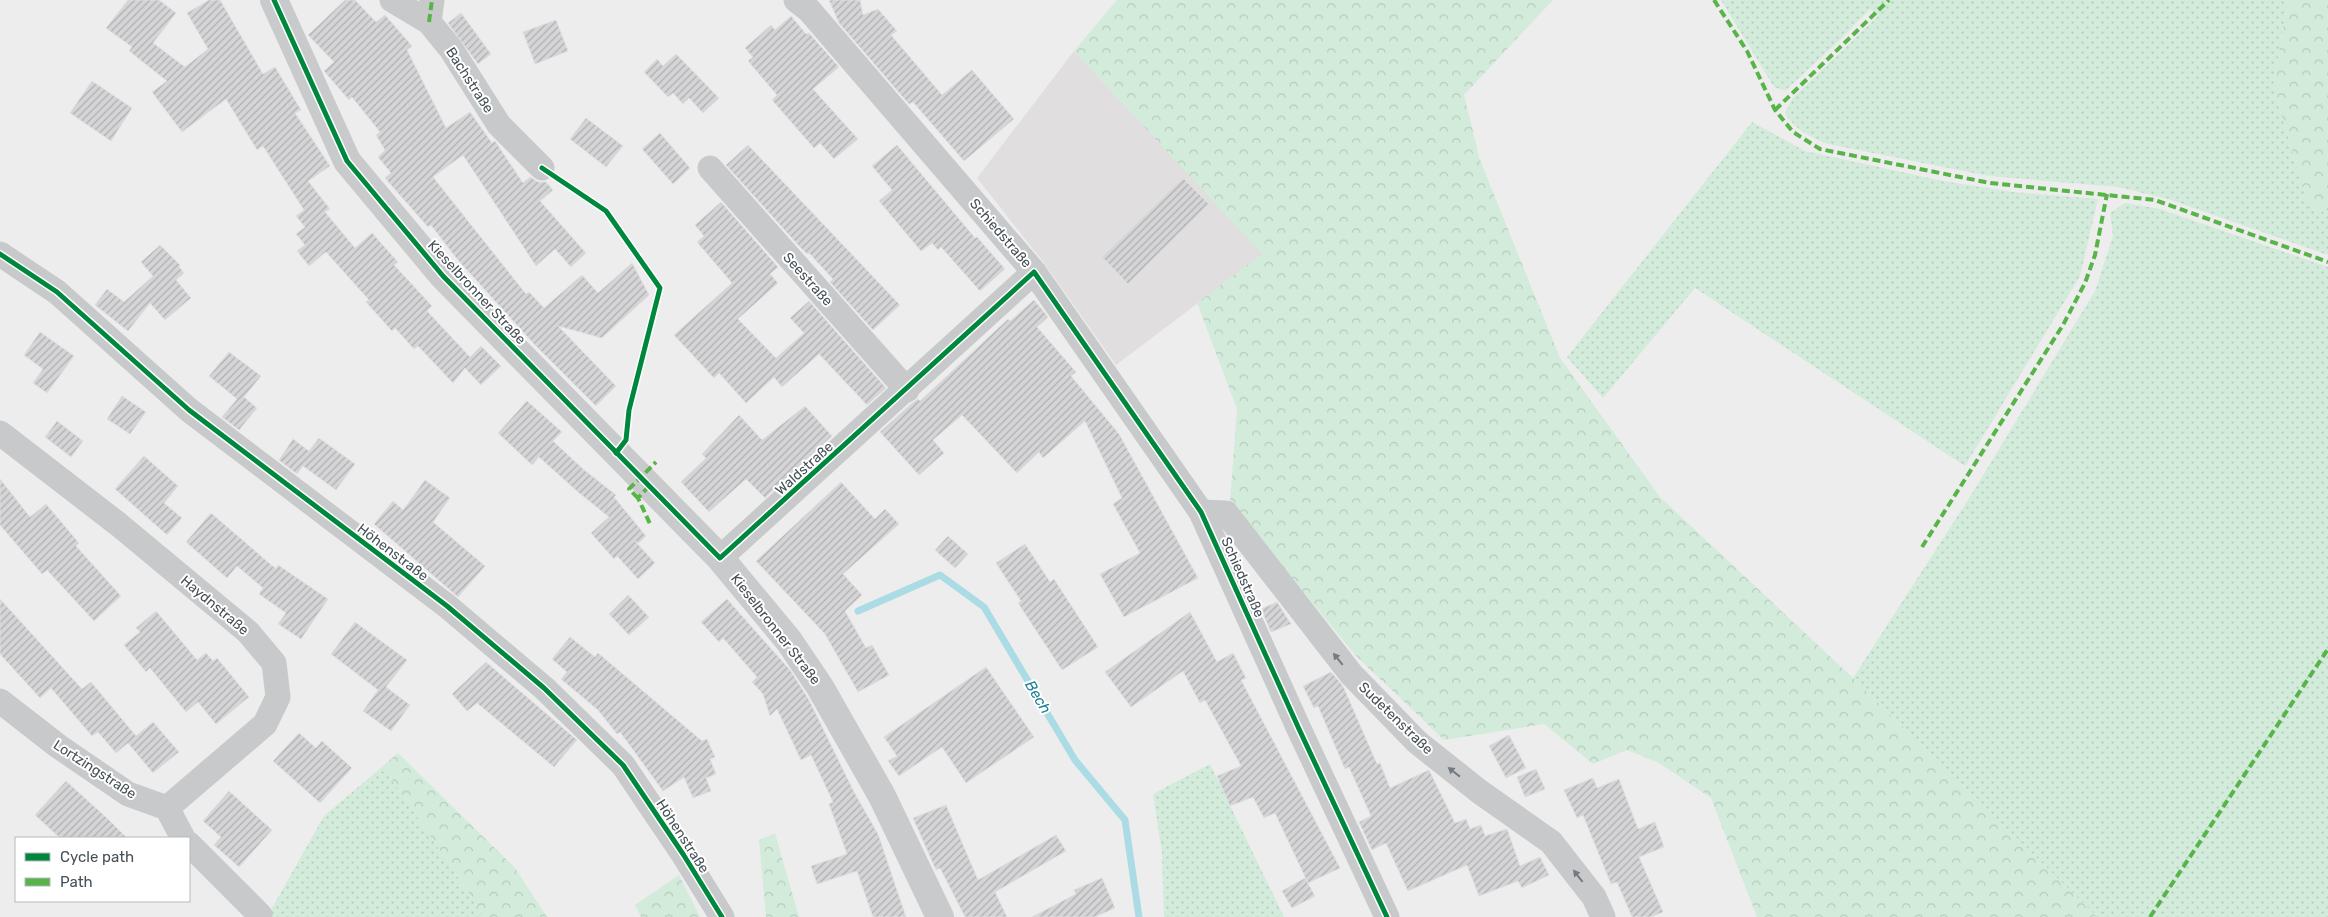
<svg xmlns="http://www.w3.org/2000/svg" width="2328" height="917" font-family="Rubik,sans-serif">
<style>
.education{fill:#e0dede}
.grass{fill:url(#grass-dots)}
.forest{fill:url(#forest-crowns)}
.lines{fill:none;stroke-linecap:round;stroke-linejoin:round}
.stream{stroke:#abdce5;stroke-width:7}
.building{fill:url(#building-hatch);stroke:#dfdfe0}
.street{stroke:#c7c9cb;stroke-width:25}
.secondary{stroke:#c8cacc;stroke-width:28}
.quiet{stroke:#57b448;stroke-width:4;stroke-dasharray:8 4;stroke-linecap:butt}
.cycleway-casing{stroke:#fff;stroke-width:8}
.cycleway{stroke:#00873e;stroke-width:5}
.oneway{fill:#737a80}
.labels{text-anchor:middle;stroke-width:4;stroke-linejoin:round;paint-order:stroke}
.street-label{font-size:14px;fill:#465057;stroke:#fff}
.water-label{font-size:15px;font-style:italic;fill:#198197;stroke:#fff}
</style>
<defs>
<pattern id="grass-dots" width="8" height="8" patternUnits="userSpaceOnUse" patternTransform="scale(1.25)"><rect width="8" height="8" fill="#d3ebdb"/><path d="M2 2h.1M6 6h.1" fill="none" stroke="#b6cbbe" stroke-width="1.8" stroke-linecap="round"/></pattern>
<pattern id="forest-crowns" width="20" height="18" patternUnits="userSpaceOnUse" patternTransform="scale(1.25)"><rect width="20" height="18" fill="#d3ebdb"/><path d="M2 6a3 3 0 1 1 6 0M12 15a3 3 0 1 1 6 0" fill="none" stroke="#b6cbbe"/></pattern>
<pattern id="building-hatch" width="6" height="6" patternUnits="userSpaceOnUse" patternTransform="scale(1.25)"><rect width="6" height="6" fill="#d5d5d7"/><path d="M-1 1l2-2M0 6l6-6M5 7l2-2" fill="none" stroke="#afafb1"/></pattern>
</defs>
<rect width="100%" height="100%" fill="#eeeded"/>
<path class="education" d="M 1074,51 L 1263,254 L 1116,365 L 1044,263 L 977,178 Z"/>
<g class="grass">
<path d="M 1721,0 L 2288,0 L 2273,87 L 2309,207 L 2328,213 L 2328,255 L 2168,199 L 2118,187 L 1989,176 L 1828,144 C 1810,137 1795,130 1785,113 L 1793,98 L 1878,16 L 1870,9 L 1841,39 L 1785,91 L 1774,87 Z"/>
<path d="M 1752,122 L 1805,151 L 1943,181 L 2013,192 L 2098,199 L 2080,276 L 1965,466 L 1695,288 L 1603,398 L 1567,357 Z"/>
<path d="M 2125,203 L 2160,209 L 2328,267 L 2328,917 L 2097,917 L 1853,678 L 1973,492 L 2095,291 L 2113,236 L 2110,213 Z"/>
<path d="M 1210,764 L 1284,917 L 1164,917 L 1162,853 L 1153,794 Z"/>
<path d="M 383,766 L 485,917 L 267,917 L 324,816 Z"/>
</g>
<g class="forest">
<path d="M 1117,0 L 1553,0 L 1464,95 L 1480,160 L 1560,358 L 1660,497 L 1853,678 L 2097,917 L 1757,917 L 1711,798 L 1659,763 L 1627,750 L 1593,764 L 1544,724 L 1444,740 L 1355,655 L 1230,502 L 1237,409 L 1197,303 L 1262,254 L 1074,51 Z"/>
<path d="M 2288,0 L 2328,0 L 2328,213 L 2309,208 L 2273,87 Z"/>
<path d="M 398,753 L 515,868 L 547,917 L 485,917 L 383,766 Z"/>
<path d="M 775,833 L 799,917 L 766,917 L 759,840 Z"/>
<path d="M 679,875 L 700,917 L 641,917 L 635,905 Z"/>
</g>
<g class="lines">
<path class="stream" d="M 858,611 L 940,575 L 984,607 L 1075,760 L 1125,820 L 1139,917"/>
</g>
<g class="building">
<path d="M 128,0 L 159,0 L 176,13 L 153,43 L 185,67 L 208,49 L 187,13 L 209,0 L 220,0 L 263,74 L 275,67 L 301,110 L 295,113 L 330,166 L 308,181 L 330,209 L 325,212 L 355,248 L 372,233 L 398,262 L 394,265 L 432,306 L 427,311 L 470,357 L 481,346 L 501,366 L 481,385 L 465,368 L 453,383 L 418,346 L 414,349 L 395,328 L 392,331 L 366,302 L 369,300 L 326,252 L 309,266 L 297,251 L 305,245 L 296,234 L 305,227 L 296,216 L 304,210 L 263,146 L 257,150 L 226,99 L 182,132 L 152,92 L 167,81 L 129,51 L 132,47 L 106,28 Z"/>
<path d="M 345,0 L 355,0 L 376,22 L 385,15 L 412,46 L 407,50 L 446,128 L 470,112 L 492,143 L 495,141 L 523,183 L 530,177 L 538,182 L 546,182 L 553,190 L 540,201 L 586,253 L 571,267 L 555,249 L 536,266 L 463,155 L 433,177 L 526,294 L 529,292 L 544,308 L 582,275 L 598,293 L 632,263 L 649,295 L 602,338 L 558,326 L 616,386 L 596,406 L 535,345 L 457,259 L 431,225 L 428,227 L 385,178 L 391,173 L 378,157 L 385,150 L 376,135 L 380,132 L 352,97 L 349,100 L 324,71 L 334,62 L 308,35 Z"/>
<path d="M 829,0 L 860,0 L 863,15 L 878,9 L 897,31 L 891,35 L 942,95 L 972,70 L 1014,119 L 964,161 L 913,102 L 909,104 L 902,96 L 839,23 Z"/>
<path d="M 461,13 L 491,54 L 478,64 L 448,23 Z"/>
<path d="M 791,16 L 806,34 L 809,33 L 839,67 L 813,89 L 858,139 L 834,159 L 820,143 L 814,148 L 772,100 L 777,95 L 748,61 L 753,57 L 745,48 L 771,25 L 775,30 Z"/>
<path d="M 556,20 L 568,51 L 535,64 L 523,32 Z"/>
<path d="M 676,54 L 719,98 L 703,113 L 689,98 L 683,104 L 673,93 L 668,97 L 644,72 L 657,59 L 663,66 Z"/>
<path d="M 92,81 L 132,108 L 111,141 L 70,113 Z"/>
<path d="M 586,118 L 623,146 L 606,167 L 570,139 Z"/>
<path d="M 660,133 L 690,168 L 673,184 L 642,149 Z"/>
<path d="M 748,145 L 900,305 L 873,330 L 830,282 L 833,279 L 809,253 L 807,254 L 800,247 L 726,165 Z"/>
<path d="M 897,145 L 975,238 L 977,237 L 1005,269 L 980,291 L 941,247 L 938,250 L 932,243 L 921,251 L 879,201 L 892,190 L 872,166 Z"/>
<path d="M 1183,178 L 1209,204 L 1128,284 L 1102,257 Z"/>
<path d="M 721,202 L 778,267 L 770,274 L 778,283 L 738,319 L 776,358 L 804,333 L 790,318 L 809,301 L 886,388 L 867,405 L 819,354 L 782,387 L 774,377 L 746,403 L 719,373 L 714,378 L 674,335 L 732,283 L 697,242 L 704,236 L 695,225 Z"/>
<path d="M 160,245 L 180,265 L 179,267 L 184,273 L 176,280 L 191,298 L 165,320 L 150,303 L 128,331 L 95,305 L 107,289 L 124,302 L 153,276 L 141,262 Z"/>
<path d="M 1034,300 L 1048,317 L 1037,327 L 1076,372 L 1071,376 L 1119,434 L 1198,578 L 1124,617 L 1100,574 L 1140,553 L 1113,504 L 1122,498 L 1085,421 L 1043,458 L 1039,452 L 1017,473 L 962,415 L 933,440 L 944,453 L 919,475 L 880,432 L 911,404 L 918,399 L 920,401 L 1008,319 L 1010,321 Z"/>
<path d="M 40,332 L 74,356 L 47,393 L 33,383 L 43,369 L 24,355 Z"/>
<path d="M 229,352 L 261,376 L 244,397 L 257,408 L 239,430 L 222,417 L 237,399 L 209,376 Z"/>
<path d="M 122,396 L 146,412 L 130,434 L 107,419 Z"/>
<path d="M 527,401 L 562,432 L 553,441 L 583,469 L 616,495 L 614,497 L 646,536 L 639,543 L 635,541 L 655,563 L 638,579 L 617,556 L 614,559 L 591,533 L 609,517 L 578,492 L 539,457 L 532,465 L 498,433 Z"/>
<path d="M 805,406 L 832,436 L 765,498 L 746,479 L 709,512 L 681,482 L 706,458 L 702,454 L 739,415 L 762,440 Z"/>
<path d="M 57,421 L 83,441 L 71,457 L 45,437 Z"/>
<path d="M 319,438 L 355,464 L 336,490 L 303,466 L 297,474 L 279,460 L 293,439 L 309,451 Z"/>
<path d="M 144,456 L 178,486 L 164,503 L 182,518 L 167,535 L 115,489 Z"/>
<path d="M 0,479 L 30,517 L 46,504 L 79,543 L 76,546 L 121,596 L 94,621 L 47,570 L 42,574 L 0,525 Z"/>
<path d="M 425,480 L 450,498 L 433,522 L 485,566 L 458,597 L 374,524 L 393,501 L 403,510 Z"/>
<path d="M 841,482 L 875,519 L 885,509 L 899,524 L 843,574 L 862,595 L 845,611 L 866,648 L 872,645 L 889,675 L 858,692 L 825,634 L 756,561 Z"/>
<path d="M 211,513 L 276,569 L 278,565 L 328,599 L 301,639 L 278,624 L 286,613 L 259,594 L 263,588 L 237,566 L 227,578 L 186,542 Z"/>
<path d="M 948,536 L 968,554 L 955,568 L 935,550 Z"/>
<path d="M 1025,544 L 1050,582 L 1054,579 L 1098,647 L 1062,670 L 1018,603 L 1021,601 L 996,563 Z"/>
<path d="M 628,595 L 649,617 L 629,635 L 609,614 Z"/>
<path d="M 0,599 L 82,689 L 91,682 L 136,736 L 153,722 L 179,752 L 153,773 L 128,743 L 116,753 L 98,732 L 92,736 L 51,688 L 40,698 L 0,654 Z"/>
<path d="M 727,599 L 790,670 L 809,700 L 854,792 L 878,834 L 906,917 L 873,917 L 857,871 L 817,884 L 811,866 L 847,854 L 829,804 L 833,802 L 811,755 L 801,760 L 777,709 L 770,716 L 763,694 L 752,682 L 757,677 L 723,638 L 719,642 L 701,622 Z"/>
<path d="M 1277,602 L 1291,624 L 1271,632 L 1261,609 Z"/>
<path d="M 156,611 L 197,660 L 206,653 L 213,661 L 217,658 L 249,697 L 216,724 L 198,702 L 186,712 L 150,668 L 146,672 L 124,645 L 140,632 L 136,628 Z"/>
<path d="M 1190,612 L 1217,662 L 1233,653 L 1246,678 L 1241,680 L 1340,868 L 1308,883 L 1275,813 L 1264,818 L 1253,797 L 1230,806 L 1217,776 L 1241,766 L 1205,700 L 1200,703 L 1183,671 L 1131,707 L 1105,672 Z"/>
<path d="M 355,622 L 407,660 L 386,687 L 410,705 L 391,731 L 363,711 L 378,690 L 331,654 Z"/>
<path d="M 570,637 L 595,657 L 598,653 L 702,741 L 707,739 L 715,757 L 710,759 L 716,774 L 706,778 L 711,791 L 693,798 L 684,777 L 663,791 L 620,732 L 617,734 L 598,710 L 561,679 L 567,672 L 552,659 Z"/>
<path d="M 486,662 L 577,740 L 554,767 L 477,703 L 467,711 L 452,694 Z"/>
<path d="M 986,667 L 1034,737 L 966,783 L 942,747 L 899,776 L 888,761 L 897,756 L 884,737 Z"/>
<path d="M 1331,672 L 1343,686 L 1377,764 L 1380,763 L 1390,788 L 1429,770 L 1455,823 L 1466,819 L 1470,829 L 1481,825 L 1485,836 L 1507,829 L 1520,866 L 1540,857 L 1549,875 L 1522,888 L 1518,881 L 1479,896 L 1467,865 L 1408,891 L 1386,843 L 1372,850 L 1359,822 L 1371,816 L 1349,767 L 1345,769 L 1318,706 L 1314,708 L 1303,686 Z"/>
<path d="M 299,733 L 316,748 L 322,741 L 352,768 L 320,803 L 273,761 Z"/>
<path d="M 1509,735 L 1526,768 L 1506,778 L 1489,746 Z"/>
<path d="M 1536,769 L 1545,789 L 1525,797 L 1517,777 Z"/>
<path d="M 1593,778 L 1597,788 L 1619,779 L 1638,829 L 1655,822 L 1664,847 L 1639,857 L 1663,912 L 1651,917 L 1632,917 L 1617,882 L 1611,884 L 1583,815 L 1577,818 L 1564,790 Z"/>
<path d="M 66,781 L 109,820 L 127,838 L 60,838 L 35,815 Z"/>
<path d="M 229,791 L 272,830 L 239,867 L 214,845 L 221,837 L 203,821 Z"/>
<path d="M 946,805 L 978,880 L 1056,835 L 1066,851 L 995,892 L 1007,917 L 965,917 L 940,868 L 936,870 L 913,818 Z"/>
<path d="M 1102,878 L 1115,908 L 1095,917 L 1032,917 L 1076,894 L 1074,890 Z"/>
<path d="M 1305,878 L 1315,896 L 1292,908 L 1282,891 Z"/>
</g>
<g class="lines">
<g class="street">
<path d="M 392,0 L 429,22 L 451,49 L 499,125 L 542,168"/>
<path d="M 796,0 L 809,10 L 1034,272 L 1201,512 L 1299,729 L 1387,917"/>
<path d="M 429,22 L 432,0"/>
<path d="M 710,168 L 907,390"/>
<path d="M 0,254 L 57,292 L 189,410 L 447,606 L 544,688 L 623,765 L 683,854 L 722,917"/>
<path d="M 0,433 L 118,524 L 248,632 L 274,663 L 278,697 L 265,724 L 167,808"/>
<path d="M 1201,512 L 1226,513 L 1351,674 L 1417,742 L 1480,792 L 1551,842 L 1594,897 L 1603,917"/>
<path d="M 720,558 L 1034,272"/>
<path d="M 0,701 L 58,746 L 128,794 L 167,808 L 183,838"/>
<path d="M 189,844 L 260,915 L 260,917"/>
</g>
<path class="secondary" d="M 274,0 L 347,161 L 443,276 L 720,558 L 789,641 L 820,687 L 882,796 L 940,917"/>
<g class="quiet">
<path d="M 1714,0 L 1747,51 L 1775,110 L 1793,132 L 1820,149 L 1990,183 L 2155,200 L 2328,262"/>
<path d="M 429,22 L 432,0"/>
<path d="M 1775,110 L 1889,0"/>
<path d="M 649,486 L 638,498 L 651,526"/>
<path d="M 638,498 L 629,489 L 656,462"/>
<path d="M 1922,547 L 2063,325 L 2085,283 L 2095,255 L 2107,194"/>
<path d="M 2150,917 L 2328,649"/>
</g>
<g class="cycleway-casing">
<g id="cycleway">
<path d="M 274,0 L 347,161 L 443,276 L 720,558 L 1034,272 L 1201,512 L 1299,729 L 1387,917"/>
<path d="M 542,168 L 606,211 L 660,288 L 629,410 L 626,440 L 616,453"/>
<path d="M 0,254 L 57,292 L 189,410 L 447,606 L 544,688 L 623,765 L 683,854 L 722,917"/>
</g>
</g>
<use href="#cycleway" class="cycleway"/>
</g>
<defs><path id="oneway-solid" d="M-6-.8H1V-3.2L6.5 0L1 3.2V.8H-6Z" transform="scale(1.25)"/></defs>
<g class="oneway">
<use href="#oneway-solid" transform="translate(1338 659) rotate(-129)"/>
<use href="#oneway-solid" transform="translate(1454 772) rotate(-142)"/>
<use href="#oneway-solid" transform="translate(1578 876) rotate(-128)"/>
</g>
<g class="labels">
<g class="street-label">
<text transform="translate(470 80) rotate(57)" y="5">Bachstraße</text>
<text transform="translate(1001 233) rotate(49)" y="5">Schiedstraße</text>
<text transform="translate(808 279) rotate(48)" y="5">Seestraße</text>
<text transform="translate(477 292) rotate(47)" y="5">Kieselbronner Straße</text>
<text transform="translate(804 468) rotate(-42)" y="5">Waldstraße</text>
<text transform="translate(393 552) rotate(37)" y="5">Höhenstraße</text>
<text transform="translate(1243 577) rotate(66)" y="5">Schiedstraße</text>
<text transform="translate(215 605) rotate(40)" y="5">Haydnstraße</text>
<text transform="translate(776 629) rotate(52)" y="5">Kieselbronner Straße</text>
<text transform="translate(1396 718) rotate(44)" y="5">Sudetenstraße</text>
<text transform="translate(95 769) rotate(33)" y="5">Lortzingstraße</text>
<text transform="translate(683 836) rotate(57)" y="5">Höhenstraße</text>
</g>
<g class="water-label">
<text transform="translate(1038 697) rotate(59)" y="5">Bech</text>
</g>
</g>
<rect x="15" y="837" width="175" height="65" fill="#ffffff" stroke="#b5b9bc"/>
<rect x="25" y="853" width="25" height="8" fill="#00873e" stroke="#b5b9bc"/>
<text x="60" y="862" font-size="15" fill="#465057">Cycle path</text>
<rect x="25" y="878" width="25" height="8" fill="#57b448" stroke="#b5b9bc"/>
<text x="60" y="887" font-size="15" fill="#465057">Path</text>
</svg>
